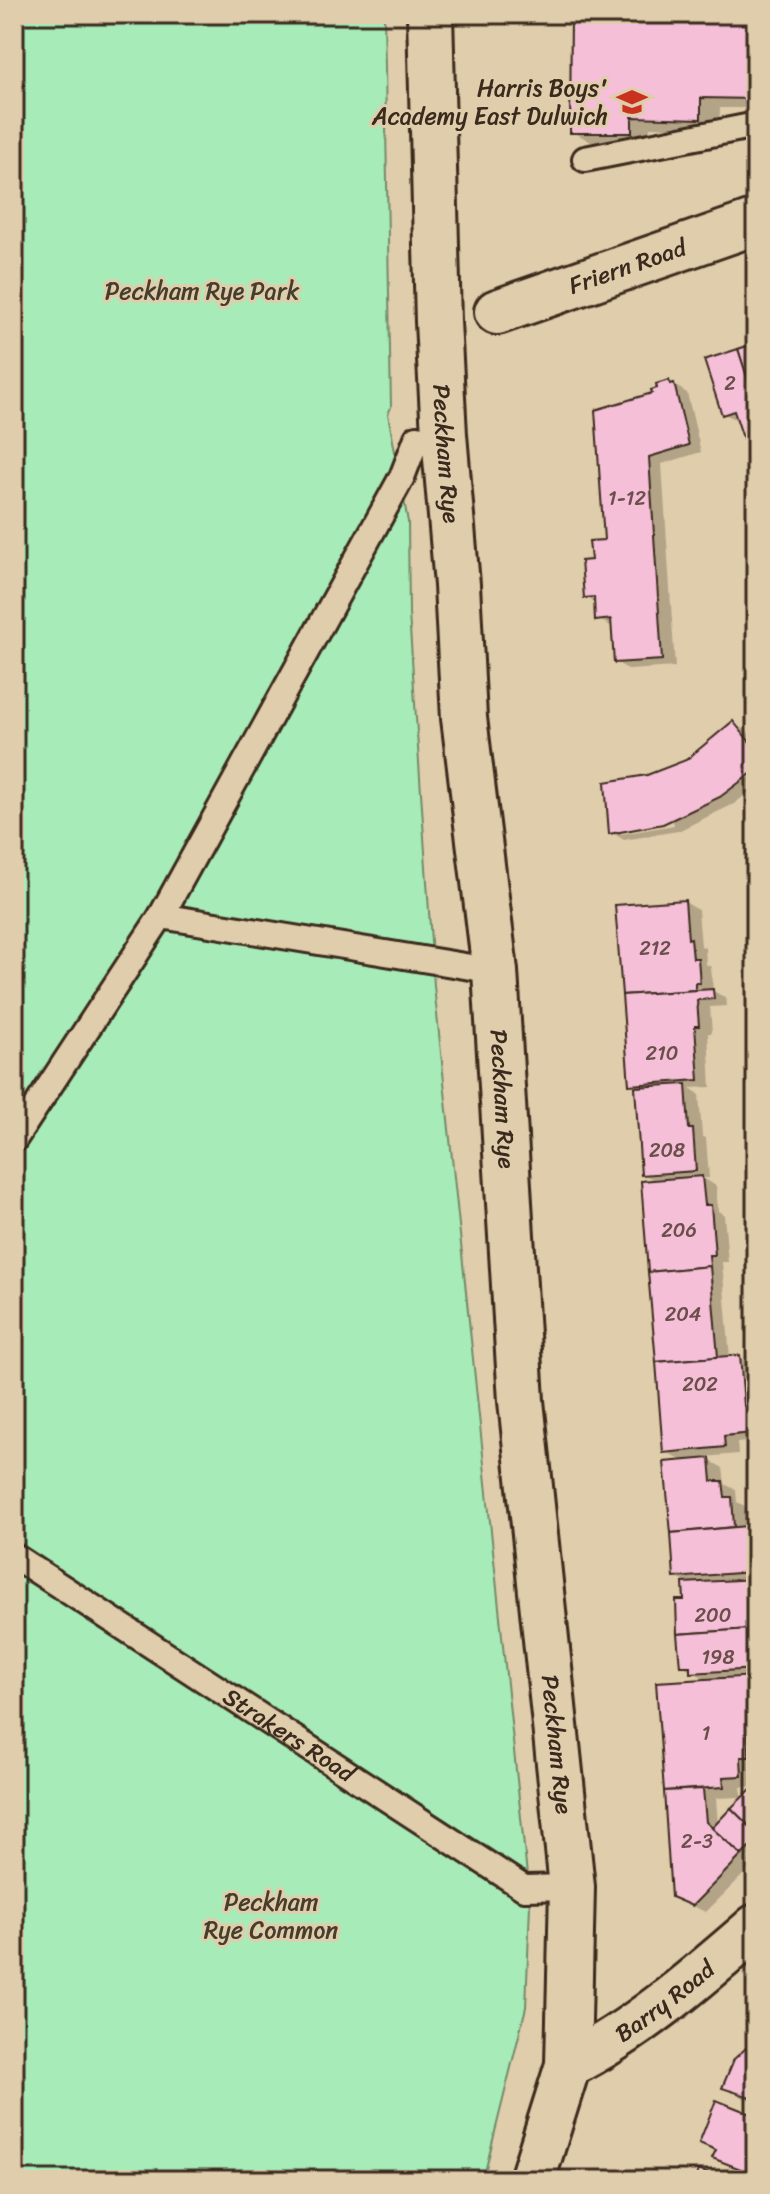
<svg xmlns="http://www.w3.org/2000/svg" width="770" height="2194" font-family="Sriracha,sans-serif">
<style>
.green{fill:#a7ecb8;stroke:#718b6b;stroke-width:2}
.shadow{fill:#0003;fill-rule:evenodd}
.building{fill:#f5bfd8;stroke:#3b2a1e;stroke-width:2}
.lines{fill:none;stroke-linecap:round;stroke-linejoin:round}
.service-casing{stroke:#3b2a1e;stroke-width:30}
.minor-casing{stroke:#3b2a1e;stroke-width:50}
.secondary-casing{stroke:#3b2a1e;stroke-width:50}
.service{stroke:#e0cdab;stroke-width:24}
.minor{stroke:#e0cdab;stroke-width:44}
.secondary{stroke:#e0cdab;stroke-width:44}
.labels{text-anchor:middle;stroke-width:6;stroke-linejoin:round;paint-order:stroke}
.number-label{font-size:20px;fill:#6a4f4c}
.poi-label{font-size:24px;fill:#3b2a1e;stroke:#e0cdab;text-anchor:end}
.street-label{font-size:24px;fill:#3b2a1e;stroke:#e0cdab}
.park-label{font-size:24px;fill:#463d2d;stroke:#e0cdab}
</style>
<rect width="100%" height="100%" fill="#e0cdab"/>
<filter id="ink" filterUnits="userSpaceOnUse"><feTurbulence type="fractalNoise" baseFrequency=".0125" numOctaves="2"/><feDisplacementMap in="SourceGraphic" scale="16" xChannelSelector="R" yChannelSelector="G"/><feConvolveMatrix kernelMatrix="1 2 1 2 8 2 1 2 1" color-interpolation-filters="sRGB"/></filter>
<g filter="url(#ink)">
<path class="green" d="M 14,14 L 384,14 L 391,407 L 388,414 L 408,522 L 409,614 L 434,986 L 530,1904 L 526,2007 L 483,2180 L 14,2180 Z"/>
<g class="shadow">
<path d="M 573,14 L 756,14 L 756,108 L 720,108 L 719,128 L 650,127 L 650,143 L 591,142 L 572,131 Z"/>
<path d="M 756,345 L 756,460 L 751,457 L 740,421 L 724,414 Z"/>
<path d="M 669,382 L 687,393 L 701,452 L 662,464 L 675,667 L 629,670 L 616,662 L 613,627 L 597,619 L 596,603 L 586,597 L 593,562 L 607,542 L 655,395 Z"/>
<path d="M 733,724 L 747,731 L 756,743 L 756,787 L 734,804 L 678,831 L 624,840 L 611,832 L 647,777 L 687,762 ZM 673,821 L 674,825 L 621,834 L 621,830 Z"/>
<path d="M 685,902 L 698,910 L 701,946 L 705,948 L 706,964 L 711,967 L 713,991 L 726,998 L 727,1006 L 710,1007 L 712,1033 L 708,1033 L 711,1087 L 690,1088 L 699,1094 L 702,1136 L 706,1138 L 709,1178 L 703,1178 L 716,1186 L 718,1211 L 724,1215 L 728,1262 L 722,1262 L 730,1358 L 739,1357 L 753,1365 L 756,1400 L 756,1441 L 737,1443 L 738,1454 L 704,1457 L 723,1468 L 725,1484 L 736,1490 L 737,1502 L 745,1506 L 747,1528 L 756,1534 L 756,1786 L 741,1787 L 742,1797 L 716,1798 L 718,1825 L 756,1786 L 756,1850 L 748,1858 L 754,1864 L 706,1912 L 687,1904 L 672,1793 L 665,1790 L 709,1681 L 682,1665 L 686,1601 L 685,1582 L 676,1577 L 667,1464 L 684,1462 L 665,1451 L 656,1181 L 643,1174 L 637,1087 L 631,1084 L 618,907 Z"/>
<path d="M 756,2042 L 756,2102 L 744,2098 L 725,2087 Z"/>
</g>
<g class="building">
<path d="M 571,14 L 756,14 L 756,99 L 701,98 L 701,119 L 632,117 L 632,133 L 570,133 Z"/>
<path d="M 756,343 L 756,405 L 738,349 Z"/>
<path d="M 738,349 L 756,405 L 756,457 L 750,459 L 734,411 L 722,415 L 704,360 Z"/>
<path d="M 669,380 L 670,384 L 674,383 L 689,445 L 649,457 L 662,660 L 614,663 L 611,619 L 595,621 L 594,597 L 584,598 L 581,561 L 591,560 L 589,541 L 604,540 L 595,410 L 652,393 L 651,390 L 657,388 L 656,384 Z"/>
<path d="M 733,721 L 756,750 L 756,770 L 720,797 L 663,824 L 609,834 L 605,782 L 647,775 L 686,760 Z"/>
<path d="M 685,900 L 688,939 L 691,938 L 693,958 L 698,958 L 700,983 L 695,983 L 695,990 L 622,995 L 615,905 Z"/>
<path d="M 713,989 L 714,999 L 697,1000 L 699,1026 L 695,1026 L 699,1080 L 629,1085 L 622,995 Z"/>
<path d="M 686,1084 L 689,1129 L 693,1129 L 696,1171 L 641,1175 L 635,1087 Z"/>
<path d="M 702,1176 L 705,1205 L 711,1205 L 715,1255 L 709,1255 L 710,1266 L 648,1272 L 641,1181 Z"/>
<path d="M 710,1266 L 718,1357 L 656,1362 L 648,1272 Z"/>
<path d="M 740,1355 L 744,1406 L 750,1406 L 753,1409 L 755,1429 L 752,1433 L 724,1436 L 725,1447 L 663,1453 L 656,1362 Z"/>
<path d="M 710,1458 L 712,1481 L 723,1481 L 725,1497 L 732,1497 L 734,1527 L 671,1533 L 664,1462 Z"/>
<path d="M 747,1526 L 751,1572 L 674,1578 L 671,1533 Z"/>
<path d="M 756,1579 L 756,1601 L 748,1602 L 750,1629 L 677,1634 L 676,1600 L 684,1600 L 683,1583 Z"/>
<path d="M 750,1629 L 751,1647 L 756,1647 L 756,1669 L 690,1673 L 690,1666 L 680,1666 L 677,1634 Z"/>
<path d="M 756,1676 L 756,1733 L 748,1733 L 749,1757 L 741,1757 L 742,1776 L 723,1777 L 724,1787 L 664,1791 L 656,1682 Z"/>
<path d="M 703,1789 L 706,1822 L 742,1855 L 692,1906 L 671,1897 L 664,1791 Z"/>
<path d="M 750,1790 L 756,1796 L 756,1833 L 731,1808 Z"/>
<path d="M 731,1808 L 756,1833 L 756,1841 L 742,1855 L 712,1828 Z"/>
<path d="M 756,2039 L 756,2099 L 722,2088 L 734,2059 Z"/>
<path d="M 716,2100 L 756,2116 L 756,2175 L 712,2158 L 716,2150 L 699,2143 Z"/>
<path d="M 698,2170 L 729,2180 L 695,2180 Z"/>
</g>
<g class="lines">
<g class="service-casing">
<g id="service">
<path d="M 585,159 L 756,125"/>
<path d="M 161,916 L 495,971"/>
<path d="M 14,1140 L 161,916 L 402,477 L 417,438"/>
<path id="s1" d="M 14,1556 L 524,1888 L 572,1887"/>
</g>
</g>
<g class="minor-casing">
<g id="minor">
<path id="s2" d="M 497,312 L 756,222"/>
</g>
</g>
<g class="secondary-casing">
<g id="secondary">
<path id="s3" d="M 430,14 L 438,322 L 444,435 L 457,585 L 464,718 L 495,971 L 521,1401 L 572,1887 L 568,2065 L 532,2180"/>
<path id="s4" d="M 568,2065 C 638,2030 697,1978 756,1927"/>
</g>
</g>
<use href="#service" class="service"/>
<use href="#minor" class="minor"/>
<use href="#secondary" class="secondary"/>
</g>
</g>
<defs>
<g id="school-bare" transform="scale(2.4)"><path d="M0-5L7-2L0 1L-7-2ZM-4 1L0 2.5L4 1V4Q0 6-4 4Z" fill="#c8321e" stroke="#e0cdab" stroke-width="2.5" paint-order="stroke"/></g>
</defs>
<g fill-rule="evenodd">
<use href="#school-bare" x="632" y="102"/>
</g>
<g class="labels">
<g class="number-label">
<text x="730" y="390">2</text>
<text x="627" y="505">1-12</text>
<text x="655" y="955">212</text>
<text x="662" y="1060">210</text>
<text x="667" y="1157">208</text>
<text x="679" y="1237">206</text>
<text x="683" y="1321">204</text>
<text x="700" y="1391">202</text>
<text x="713" y="1622">200</text>
<text x="718" y="1664">198</text>
<text x="706" y="1740">1</text>
<text x="697" y="1848">2-3</text>
</g>
<g class="poi-label">
<text x="608" y="96">Harris Boys'<tspan x="608" dy="28">Academy East Dulwich</tspan></text>
</g>
<g class="street-label">
<text dy="8" stroke="none"><textPath href="#s2" startOffset="138">Friern Road</textPath></text>
<text dy="8" stroke="none"><textPath href="#s3" startOffset="440">Peckham Rye</textPath></text>
<text dy="8" stroke="none"><textPath href="#s3" startOffset="1088">Peckham Rye</textPath></text>
<text dy="8" stroke="none"><textPath href="#s1" startOffset="328">Strakers Road</textPath></text>
<text dy="8" stroke="none"><textPath href="#s3" startOffset="1736">Peckham Rye</textPath></text>
<text dy="8" stroke="none"><textPath href="#s4" startOffset="116">Barry Road</textPath></text>
</g>
<g class="park-label">
<text x="202" y="299">Peckham Rye Park</text>
<text x="271" y="1910">Peckham<tspan x="271" dy="28">Rye Common</tspan></text>
</g>
</g>
<rect width="770" height="2194" fill="none" stroke="#e0cdab" stroke-width="48"/>
<rect x="24" y="24" width="722" height="2146" fill="none" stroke="#3b2a1e" stroke-width="3" filter="url(#ink)"/>
</svg>
